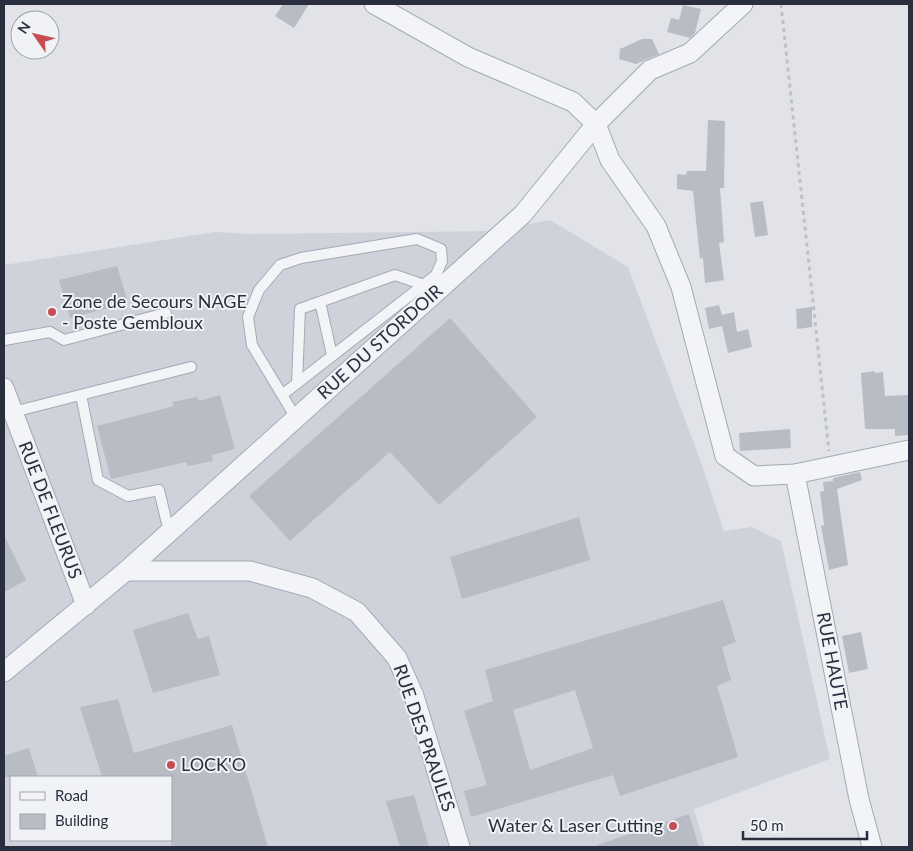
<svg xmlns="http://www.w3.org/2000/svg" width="913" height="851" font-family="Lato,sans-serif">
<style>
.built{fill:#cfd2da;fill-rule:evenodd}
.building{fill:#b8bcc5;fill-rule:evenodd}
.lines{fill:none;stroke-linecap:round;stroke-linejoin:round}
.service-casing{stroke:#a6a9b3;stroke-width:12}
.minor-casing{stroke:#a6a9b3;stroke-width:21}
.path{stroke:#bfc1c7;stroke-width:3;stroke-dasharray:4 4;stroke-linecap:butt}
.service{stroke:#f3f4f7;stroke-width:10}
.minor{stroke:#f3f4f7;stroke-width:19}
.poi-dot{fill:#c64d53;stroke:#f0f2f6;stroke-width:2}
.labels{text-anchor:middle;stroke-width:4;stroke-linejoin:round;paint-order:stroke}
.poi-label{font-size:18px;fill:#2a2f3f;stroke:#f0f2f6;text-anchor:start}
.street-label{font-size:18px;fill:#2a2f3f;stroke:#f0f2f6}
</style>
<rect width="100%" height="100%" fill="#e1e3e9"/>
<path class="built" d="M 550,220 L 628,267 L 702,465 L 724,531 L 752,527 L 781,541 L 830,759 L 694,809 L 705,847 L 4,847 L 4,265 L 215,232 L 253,234 L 494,231 ZM 11,777 L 171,777 L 171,840 L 11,840 Z"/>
<g class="building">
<path d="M 283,4 L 309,4 L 294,28 L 275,16 Z"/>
<path d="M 683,5 L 701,9 L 695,33 L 690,38 L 667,32 L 671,18 L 679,20 Z"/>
<path d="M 642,39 L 652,39 L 659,54 L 636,64 L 619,59 L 620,49 Z"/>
<path d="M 708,120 L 725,121 L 724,188 L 720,188 L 724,242 L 719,243 L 724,280 L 705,283 L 703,258 L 700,259 L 693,191 L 677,189 L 677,174 L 686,175 L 687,171 L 706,171 Z"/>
<path d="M 763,201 L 768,235 L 755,237 L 750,203 Z"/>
<path d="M 117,266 L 128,303 L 70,318 L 59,280 Z"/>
<path d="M 719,305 L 722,315 L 734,312 L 737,332 L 748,329 L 752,347 L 728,353 L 722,326 L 709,329 L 705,308 Z"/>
<path d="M 812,307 L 812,327 L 797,329 L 796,309 Z"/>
<path d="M 450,318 L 537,417 L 439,505 L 390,452 L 290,541 L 249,496 Z"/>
<path d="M 874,371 L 875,373 L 883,372 L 885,396 L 909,395 L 909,435 L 895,436 L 895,429 L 865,429 L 861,373 Z"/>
<path d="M 220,395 L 235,449 L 212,455 L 213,461 L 188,466 L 186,462 L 111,479 L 97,426 L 174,406 L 172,402 L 197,397 L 199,401 Z"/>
<path d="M 790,429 L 791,448 L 740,451 L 739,433 Z"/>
<path d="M 860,472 L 862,480 L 837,489 L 848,565 L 829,570 L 821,526 L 824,525 L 820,492 L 824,491 L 823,482 L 833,481 L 833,478 Z"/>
<path d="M 579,517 L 590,560 L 462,599 L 450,557 Z"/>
<path d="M 4,535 L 26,580 L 4,592 Z"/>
<path d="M 723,600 L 736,642 L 722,647 L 731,680 L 717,686 L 738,757 L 620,796 L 613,775 L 471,817 L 464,791 L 487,785 L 464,711 L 493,701 L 485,670 ZM 575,690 L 593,748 L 530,770 L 513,710 Z"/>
<path d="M 188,613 L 198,639 L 209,636 L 220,675 L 153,693 L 133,630 Z"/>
<path d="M 861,632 L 868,669 L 849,673 L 842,636 Z"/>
<path d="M 118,699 L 134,753 L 232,725 L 268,847 L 171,847 L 171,777 L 102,777 L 80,707 Z"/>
<path d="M 29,748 L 38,777 L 4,777 L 4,756 Z"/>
<path d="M 414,795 L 429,847 L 400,847 L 386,801 Z"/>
<path d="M 689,814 L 699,847 L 597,847 L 597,845 Z"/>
</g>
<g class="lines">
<g class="service-casing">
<g id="service">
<path d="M 320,302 L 332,355"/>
<path d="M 4,340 L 50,332 L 64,340 L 166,313"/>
<path d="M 297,383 L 300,309 L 395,275 L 424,285"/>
<path d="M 81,395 L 98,480 L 128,496 L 159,490 L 169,532"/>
<path d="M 282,395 L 436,275 L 442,261 L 441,249 L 417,239 L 301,258 L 280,265 L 259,290 L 248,317 L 252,345 L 296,418"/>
<path d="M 13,412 L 191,367"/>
</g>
</g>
<g class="minor-casing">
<g id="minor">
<path d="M 374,4 L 468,57 L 573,102 L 596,124 L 610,160 L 656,226 L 681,287 L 725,456 L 754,476 L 795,474 L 909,450"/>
<path d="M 4,388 L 86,605"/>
<path d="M 795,474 L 859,799 L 872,847"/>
<path d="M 126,571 L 250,571 L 312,588 L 357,612 L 397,658 L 414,696 L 460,847"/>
<path d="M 4,672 L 126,571 L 523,214 L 596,124 L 650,70 L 690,53 L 743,4"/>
</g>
</g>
<path class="path" d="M 781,4 L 829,451"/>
<use href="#service" class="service"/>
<use href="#minor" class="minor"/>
</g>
<g class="poi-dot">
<circle cx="52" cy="312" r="5"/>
<circle cx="171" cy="765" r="5"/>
<circle cx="673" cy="826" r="5"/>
</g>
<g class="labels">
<g class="poi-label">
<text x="62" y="308">Zone de Secours NAGE<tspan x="62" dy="21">- Poste Gembloux</tspan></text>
<text x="181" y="771">LOCK'O</text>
<text x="663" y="832" text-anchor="end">Water &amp; Laser Cutting</text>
</g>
<g class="street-label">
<text transform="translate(380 342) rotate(-42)" y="6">RUE DU STORDOIR</text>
<text transform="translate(50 510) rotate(69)" y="6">RUE DE FLEURUS</text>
<text transform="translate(832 661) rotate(79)" y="6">RUE HAUTE</text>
<text transform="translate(424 738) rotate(71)" y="6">RUE DES PRAULES</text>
</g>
</g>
<rect width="913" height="851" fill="none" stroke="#2a2f3f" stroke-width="10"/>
<rect x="10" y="776" width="162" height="65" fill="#f0f2f6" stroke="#a1a4ad"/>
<rect x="20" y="792" width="25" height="8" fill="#f3f4f7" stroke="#a1a4ad"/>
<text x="55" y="801" font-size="15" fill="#2a2f3f">Road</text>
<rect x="20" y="814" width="25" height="15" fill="#b8bcc5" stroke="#a1a4ad"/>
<text x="55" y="826" font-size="15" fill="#2a2f3f">Building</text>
<g transform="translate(35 35) rotate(304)"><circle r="24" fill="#f0f2f6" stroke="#a1a4ad"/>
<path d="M0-4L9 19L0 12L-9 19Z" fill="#c64d53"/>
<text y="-8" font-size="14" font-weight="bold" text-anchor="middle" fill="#2a2f3f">N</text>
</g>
<path d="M743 831v8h124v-8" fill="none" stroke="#2a2f3f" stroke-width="2.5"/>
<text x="750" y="831" font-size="15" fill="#2a2f3f" stroke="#f0f2f6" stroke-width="4" paint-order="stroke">50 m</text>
</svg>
